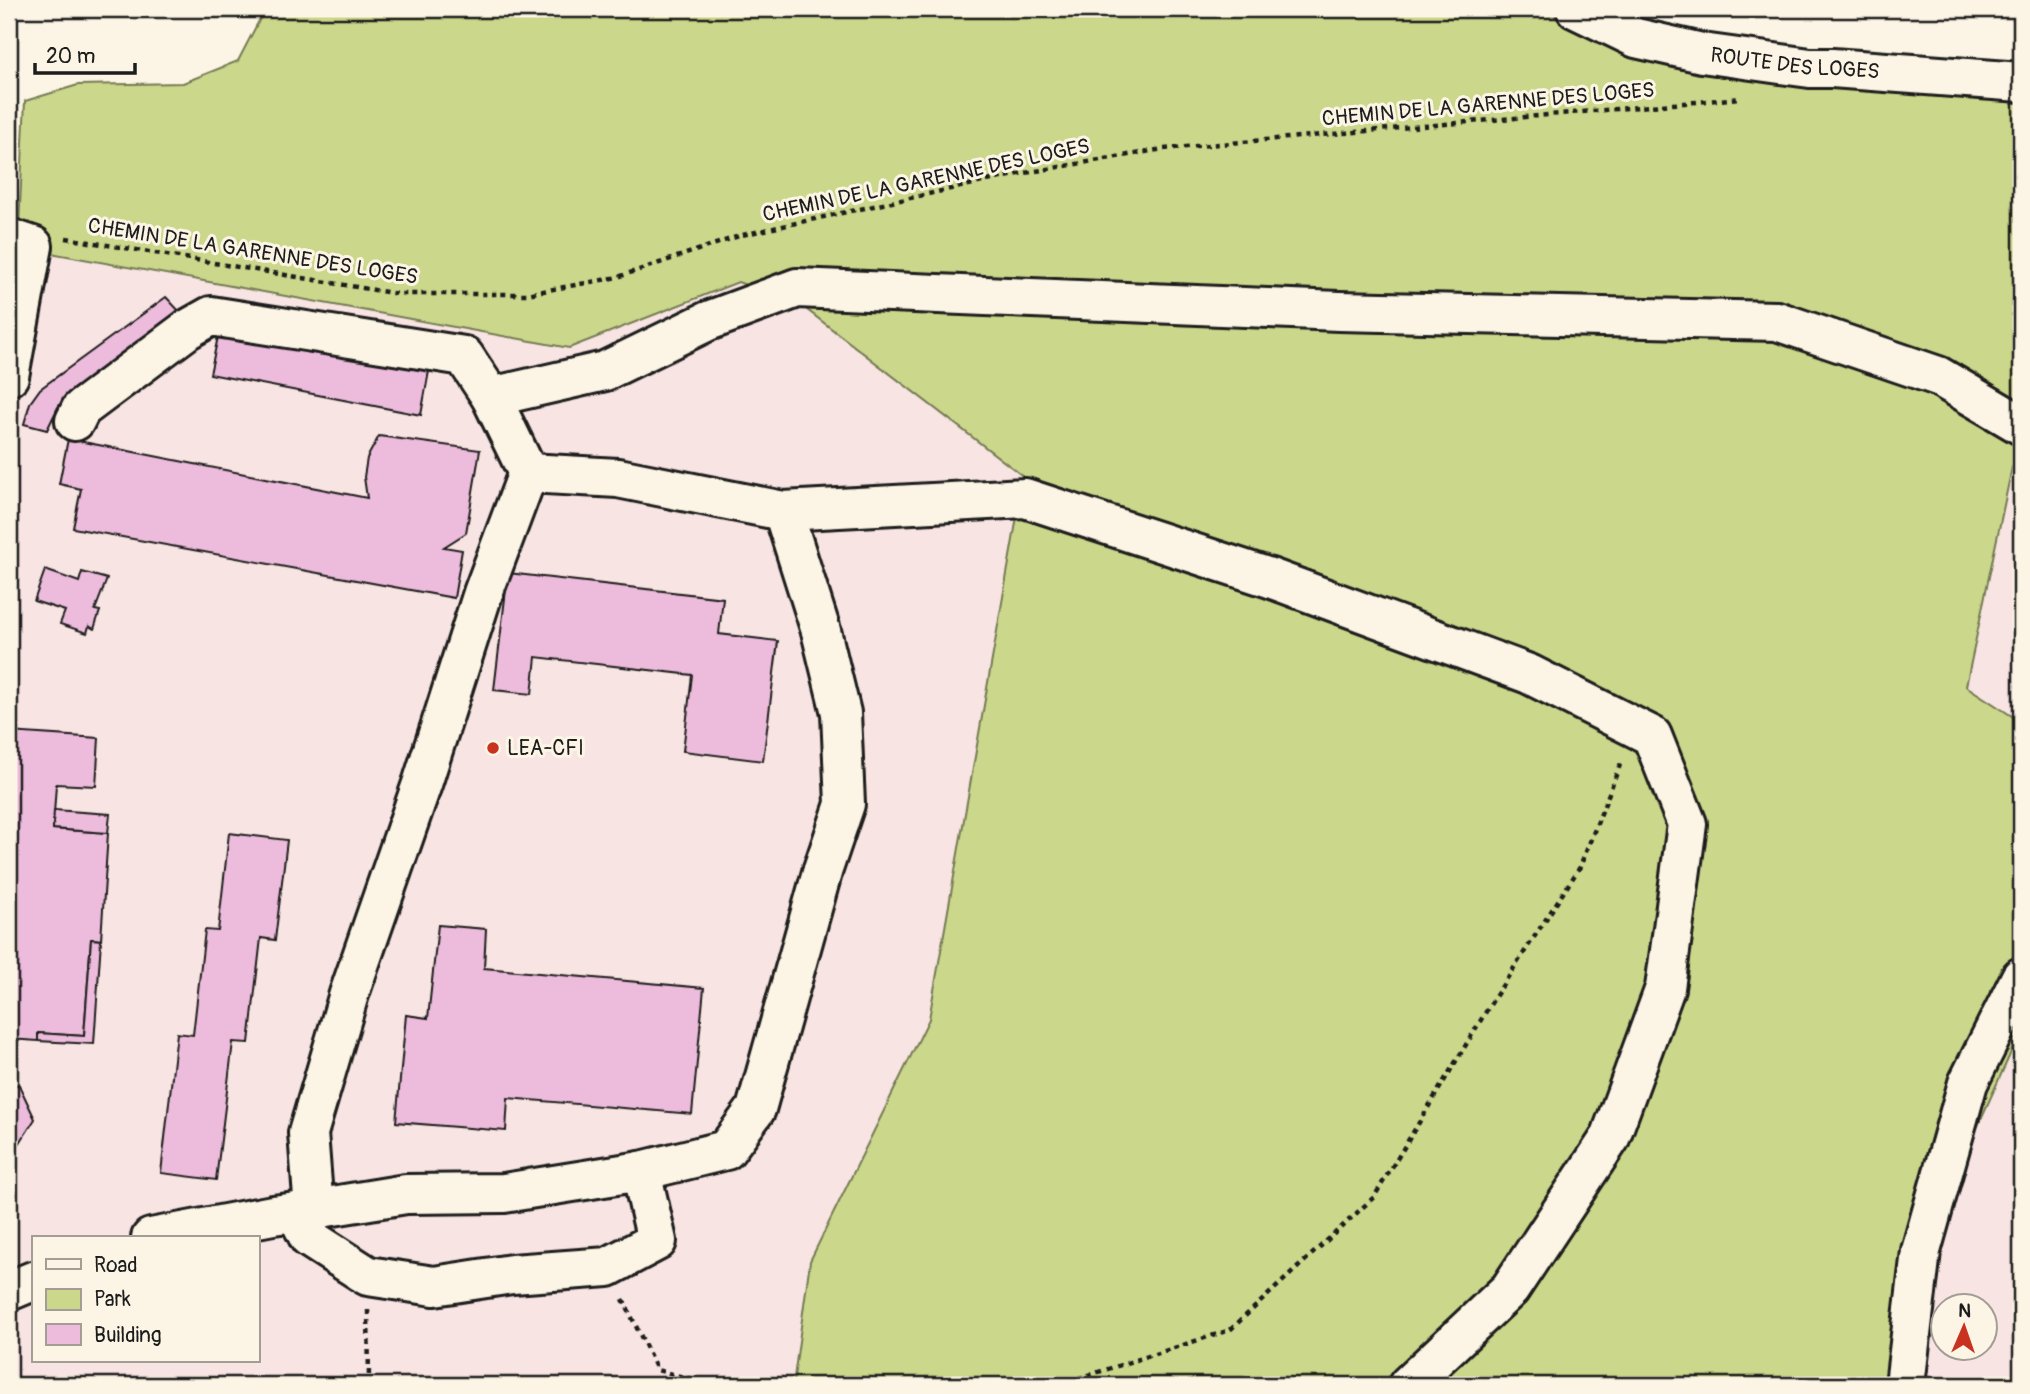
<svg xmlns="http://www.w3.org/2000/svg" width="2030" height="1394" font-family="Pangolin,sans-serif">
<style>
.built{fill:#f8e4e2;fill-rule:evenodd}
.green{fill:#cbd88b;stroke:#747a54;stroke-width:2}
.building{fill:#edbcdc;stroke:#1c1c1c;stroke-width:2}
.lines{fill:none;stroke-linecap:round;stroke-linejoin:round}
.minor-casing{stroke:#1c1c1c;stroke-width:44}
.path{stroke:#1c1c1c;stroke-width:4.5;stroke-dasharray:5 5;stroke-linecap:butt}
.minor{stroke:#fcf5e5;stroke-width:38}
.poi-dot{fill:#c8321e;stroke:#fcf5e5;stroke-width:2.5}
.labels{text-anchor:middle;stroke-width:6;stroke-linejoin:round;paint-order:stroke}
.street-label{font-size:21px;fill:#1c1c1c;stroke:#fcf5e5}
.poi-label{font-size:21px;fill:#1c1c1c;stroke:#fcf5e5;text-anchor:start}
</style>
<rect width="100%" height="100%" fill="#fcf5e5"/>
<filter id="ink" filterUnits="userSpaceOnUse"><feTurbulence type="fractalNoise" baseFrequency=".0143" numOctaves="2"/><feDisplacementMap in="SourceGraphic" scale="14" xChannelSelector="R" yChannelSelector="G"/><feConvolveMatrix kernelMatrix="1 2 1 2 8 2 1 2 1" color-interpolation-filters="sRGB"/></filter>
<g filter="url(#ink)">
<g class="built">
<path d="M 40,251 L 569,348 L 738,282 L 798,303 L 1024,477 L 929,1019 L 810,1261 L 793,1385 L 9,1385 L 9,470 ZM 33,1238 L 257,1238 L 257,1361 L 33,1361 Z"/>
<path d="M 2013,466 L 2021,467 L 2021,722 L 1966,686 Z"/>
<path d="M 2021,1030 L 2021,1385 L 1911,1385 L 1932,1228 ZM 1942,1306 L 1984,1306 L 1984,1348 L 1942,1348 Z"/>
</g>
<path class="green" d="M 265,9 L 1536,9 L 1654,53 L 2021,90 L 2021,467 L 2012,467 L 1966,686 L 2021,722 L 2021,1030 L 1932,1228 L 1911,1385 L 793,1385 L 810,1261 L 929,1019 L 1024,477 L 798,303 L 738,282 L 569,348 L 40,251 L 17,269 L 25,101 L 78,85 L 183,83 L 238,61 Z"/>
<g class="building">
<path d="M 166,297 L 182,314 L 73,393 L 58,407 L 47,430 L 24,424 L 30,403 L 40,389 Z"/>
<path d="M 219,332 L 429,371 L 421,415 L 210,374 Z"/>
<path d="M 379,436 L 480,450 L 466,533 L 444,547 L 462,550 L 454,598 L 73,528 L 81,489 L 59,484 L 68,439 L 367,498 L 364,477 L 367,458 Z"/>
<path d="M 45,570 L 79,582 L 82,572 L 107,579 L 95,610 L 100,611 L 94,629 L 89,626 L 87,633 L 60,624 L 65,611 L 34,601 Z"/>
<path d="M 508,573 L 723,598 L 719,634 L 778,641 L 763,761 L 683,751 L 692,675 L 536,657 L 532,694 L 494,690 Z"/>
<path d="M 9,732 L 99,738 L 96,786 L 56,784 L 53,829 L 108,833 L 101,940 L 91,939 L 84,1036 L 38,1033 L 38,1041 L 9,1039 Z"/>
<path d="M 54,810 L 110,814 L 108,833 L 53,829 Z"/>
<path d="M 229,833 L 287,840 L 275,940 L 261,938 L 249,1043 L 233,1042 L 216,1180 L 161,1173 L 177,1033 L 193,1035 L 205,930 L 218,931 Z"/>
<path d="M 438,925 L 486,929 L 484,968 L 704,988 L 692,1114 L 508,1098 L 506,1131 L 396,1122 L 406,1015 L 428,1018 Z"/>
<path d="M 91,939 L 101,940 L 94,1044 L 38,1041 L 38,1033 L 84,1036 Z"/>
<path d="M 9,1084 L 19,1085 L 35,1119 L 14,1152 L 9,1152 Z"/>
</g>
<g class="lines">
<g class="minor-casing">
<g id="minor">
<path id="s1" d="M 1576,9 L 1636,38 L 1702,53 L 1810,68 L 1832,68 L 2021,82"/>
<path d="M 9,238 L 33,246 L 9,376"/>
<path d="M 491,397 L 605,371 L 708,321 L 797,288 L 1339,311 L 1777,321 L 1938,376 L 2021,425"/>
<path d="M 75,421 L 81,409 L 188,329 L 211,316 L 464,356 L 491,397 L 528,473 L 483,593 L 423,781 L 349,994 L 308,1133 L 314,1210"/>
<path d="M 528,473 L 618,478 L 783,511 L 821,631 L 841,713 L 845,804 L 823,869 L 756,1109 L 726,1150 L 641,1171"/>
<path d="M 783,511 L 1025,498 L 1270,578 L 1529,674 L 1652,736 L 1687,824 L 1665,988 L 1610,1138 L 1510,1289 L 1408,1385"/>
<path d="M 151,1238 L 273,1215 L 296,1212 L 309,1238 L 368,1276 L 434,1286 L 512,1274 L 608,1267 L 657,1241 L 641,1171 L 504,1193 L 406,1194 L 296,1212"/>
<path d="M 9,1291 L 33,1281"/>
<path d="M 1905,1385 L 1921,1251 L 1968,1083 L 2021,977"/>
</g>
</g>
<g class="path">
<path d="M 66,238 L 398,294 L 527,294 L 618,277 L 742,235 L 1019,174 L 1163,149 L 1741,98"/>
<path d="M 623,1299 L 657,1370 L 714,1385"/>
<path d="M 368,1310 L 369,1380 L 371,1385"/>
<path d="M 1049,1385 L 1064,1383 L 1230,1330 L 1374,1197 L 1493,1000 L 1580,867 L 1620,765 L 1623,762"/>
</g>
<use href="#minor" class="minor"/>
</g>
</g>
<circle class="poi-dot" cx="493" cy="748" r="7"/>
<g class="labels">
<g class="street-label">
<text dy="7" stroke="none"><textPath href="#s1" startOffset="228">ROUTE DES LOGES</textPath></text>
<text transform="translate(1488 104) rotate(-5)" y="7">CHEMIN DE LA GARENNE DES LOGES</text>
<text transform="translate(926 180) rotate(-12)" y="7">CHEMIN DE LA GARENNE DES LOGES</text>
<text transform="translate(253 251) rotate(9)" y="7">CHEMIN DE LA GARENNE DES LOGES</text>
</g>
<g class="poi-label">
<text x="507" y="755">LEA-CFI</text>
</g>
</g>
<rect width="2030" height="1394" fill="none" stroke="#fcf5e5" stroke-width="35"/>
<rect x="18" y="18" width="1995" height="1359" fill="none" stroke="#1c1c1c" stroke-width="2.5" filter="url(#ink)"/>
<rect x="32" y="1236" width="228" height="126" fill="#fcf5e5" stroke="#a29e95" stroke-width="2"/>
<rect x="46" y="1259" width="35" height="10" fill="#fcf5e5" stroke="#a29e95" stroke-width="2"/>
<text x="94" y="1272" font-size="21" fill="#1c1c1c">Road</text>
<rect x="46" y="1289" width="35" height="21" fill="#cbd88b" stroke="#a29e95" stroke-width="2"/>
<text x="94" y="1306" font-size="21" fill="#1c1c1c">Park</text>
<rect x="46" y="1324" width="35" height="21" fill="#edbcdc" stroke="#a29e95" stroke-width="2"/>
<text x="94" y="1342" font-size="21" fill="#1c1c1c">Building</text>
<g transform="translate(1964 1327) rotate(2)"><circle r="33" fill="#fcf5e5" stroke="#a29e95" stroke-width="2"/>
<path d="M0-5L12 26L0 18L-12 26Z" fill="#c8321e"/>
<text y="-10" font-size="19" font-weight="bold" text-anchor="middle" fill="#1c1c1c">N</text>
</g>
<path d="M35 63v10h100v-10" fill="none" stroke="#1c1c1c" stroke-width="3.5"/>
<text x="46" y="63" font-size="21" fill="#1c1c1c" stroke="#fcf5e5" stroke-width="5" paint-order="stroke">20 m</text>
</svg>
